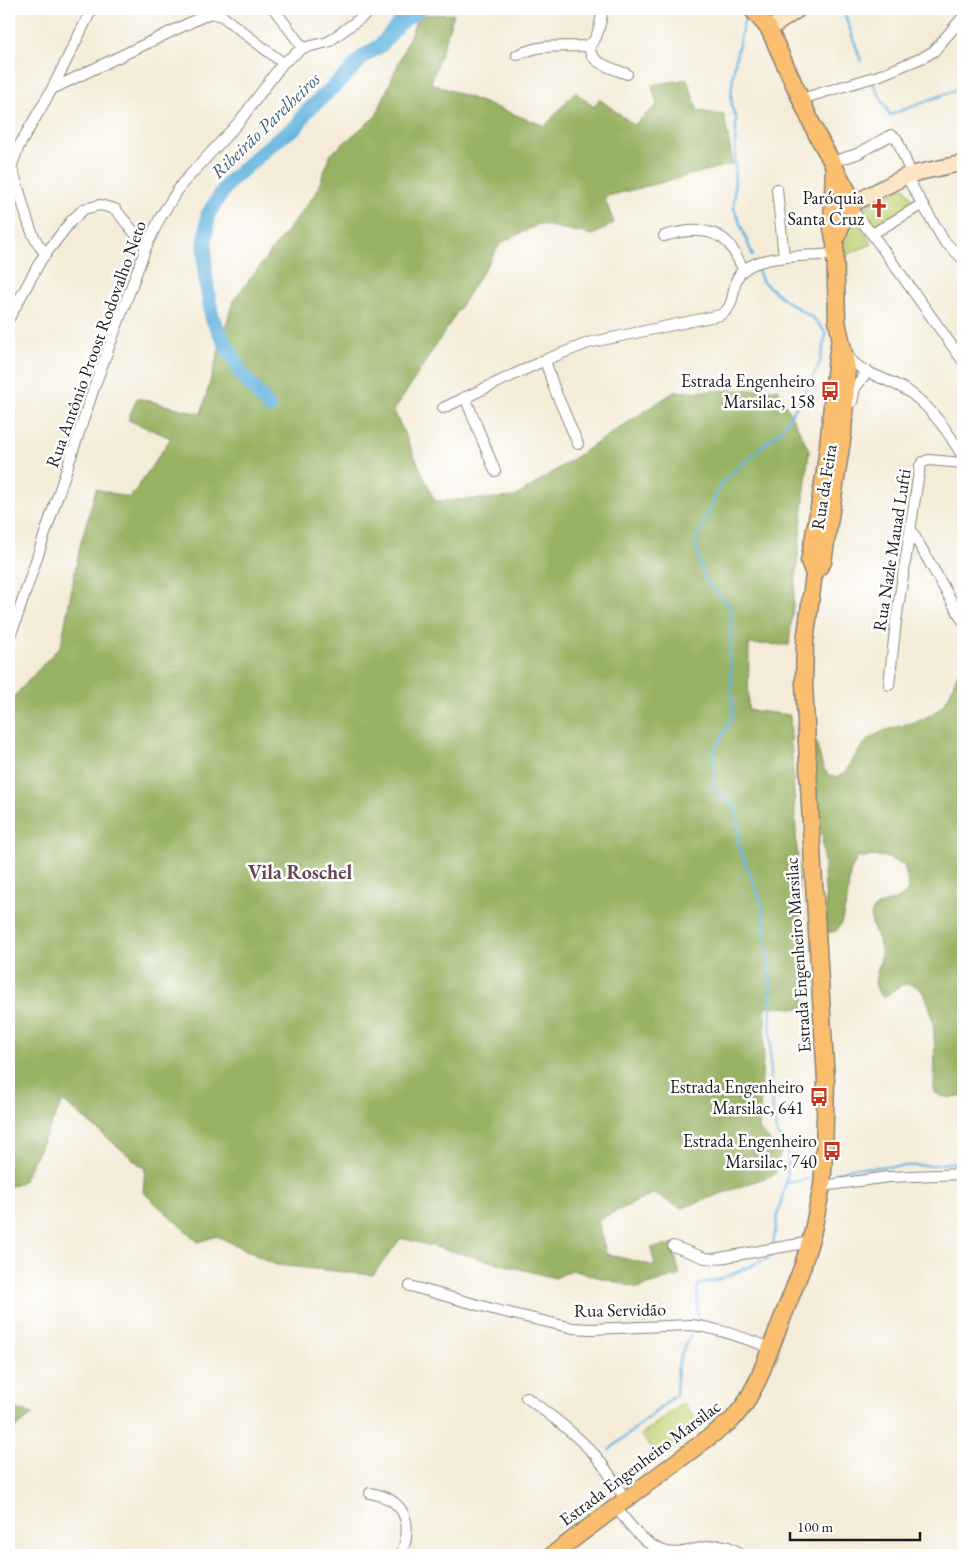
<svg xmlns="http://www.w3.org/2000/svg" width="972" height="1564" font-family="'EB Garamond',serif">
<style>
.green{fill:#c0d072;stroke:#6e7647}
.forest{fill:#98b264;stroke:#5a6740}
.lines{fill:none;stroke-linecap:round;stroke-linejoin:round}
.stream{stroke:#64b3de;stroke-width:2.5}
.river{stroke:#64b3de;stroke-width:15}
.minor-casing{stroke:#88847a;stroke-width:12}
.secondary-casing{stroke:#88847a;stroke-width:18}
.primary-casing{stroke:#88847a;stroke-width:19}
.minor{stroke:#fff;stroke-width:10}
.secondary{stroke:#fde5c5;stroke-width:15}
.primary{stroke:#fbbe6e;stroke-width:16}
.labels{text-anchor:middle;stroke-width:5;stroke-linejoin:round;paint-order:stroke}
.poi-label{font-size:18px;fill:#1c1c1c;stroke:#fff;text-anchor:end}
.street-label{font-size:18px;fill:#1c1c1c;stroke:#fff}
.water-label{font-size:19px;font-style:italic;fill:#3c6073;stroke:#fff}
.quarter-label{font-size:20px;font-weight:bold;fill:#674852;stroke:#fff}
</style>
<rect width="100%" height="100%" fill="#fff"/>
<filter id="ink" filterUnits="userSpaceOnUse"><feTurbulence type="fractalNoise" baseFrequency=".02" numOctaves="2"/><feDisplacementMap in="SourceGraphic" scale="10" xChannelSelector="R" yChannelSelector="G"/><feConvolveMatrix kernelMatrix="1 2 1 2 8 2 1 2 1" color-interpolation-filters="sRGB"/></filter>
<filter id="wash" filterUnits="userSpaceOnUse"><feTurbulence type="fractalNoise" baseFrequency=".0096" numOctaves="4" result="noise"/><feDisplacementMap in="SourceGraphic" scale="20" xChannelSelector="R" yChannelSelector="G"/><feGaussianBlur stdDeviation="1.12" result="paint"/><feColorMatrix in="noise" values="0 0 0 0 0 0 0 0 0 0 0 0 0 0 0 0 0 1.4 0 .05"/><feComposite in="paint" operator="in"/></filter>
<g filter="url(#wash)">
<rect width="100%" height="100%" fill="#f4ecd8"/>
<g class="green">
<path d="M 903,187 L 906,188 L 914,203 L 874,228 L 862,210 L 863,208 Z"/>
<path d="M 854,216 L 872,244 L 843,256 L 841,237 Z"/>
<path d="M 683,1403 L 701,1426 L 659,1458 L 641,1435 Z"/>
</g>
<g class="forest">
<path d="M 454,14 L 431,83 L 545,126 L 575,92 L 594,107 L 599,99 L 634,125 L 657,105 L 652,85 L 687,79 L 698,111 L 724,115 L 733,164 L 604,197 L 614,223 L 593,235 L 539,224 L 501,243 L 394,411 L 435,501 L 515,497 L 674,392 L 778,389 L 809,450 L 789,645 L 749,644 L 748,710 L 790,715 L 805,1009 L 766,1006 L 759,1129 L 780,1152 L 775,1174 L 682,1208 L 653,1194 L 598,1220 L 606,1254 L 655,1266 L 651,1248 L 672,1244 L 680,1275 L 638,1288 L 572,1270 L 555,1278 L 401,1238 L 373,1275 L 276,1265 L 217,1236 L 198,1242 L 143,1192 L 145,1169 L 63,1101 L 23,1181 L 9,1187 L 9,702 L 61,645 L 80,546 L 96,489 L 130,498 L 171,438 L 128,420 L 137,398 L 201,414 L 233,301 L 316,193 L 331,154 L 376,116 L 419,15 Z"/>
<path d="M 963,666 L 963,1096 C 952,1099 943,1098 934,1092 C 934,1069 942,982 906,984 C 898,985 891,994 883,997 C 866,982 883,968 881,950 C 880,938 865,921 874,909 C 877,905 884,904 888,902 C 914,896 909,887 904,865 L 883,856 L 857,857 L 850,873 L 847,900 L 841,924 L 836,931 L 827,933 L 825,925 L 826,907 L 822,830 L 816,824 L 811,749 L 816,742 L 823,768 L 829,775 L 838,777 C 853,768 857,746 872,737 C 894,723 923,726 942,706 C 953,695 953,676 963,666 Z"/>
<path d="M 9,1388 L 14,1408 L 33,1414 L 9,1433 Z"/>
</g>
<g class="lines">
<g class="stream">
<path d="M 843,9 L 861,61"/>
<path d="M 747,12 C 741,31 728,88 732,107 C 732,110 735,114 736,118 L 734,208 L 753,256"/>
<path d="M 872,81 L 890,115 L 953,91 L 963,90"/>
<path d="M 758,270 L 762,281 L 785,300 L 813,318 L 826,333 L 820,363 L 799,403 L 780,431 L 723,481 L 695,542 L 704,579 L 732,608 L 730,654 L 733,715 L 714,752 L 714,789 L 737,811 L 739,847 L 762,904 L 771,984 L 770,1091 L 776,1131 L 788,1154 L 787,1177 L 777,1218 L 773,1245"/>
<path d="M 834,1174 L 852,1168 L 933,1165 L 963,1161"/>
<path d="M 786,1183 L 808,1179"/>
<path d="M 697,1318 L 698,1285 L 723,1278 L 771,1257 L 772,1251"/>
<path d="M 609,1450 L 676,1395 L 678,1367 L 682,1352 L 691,1334"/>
</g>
<path class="river" d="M 269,407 L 241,373 L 212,318 L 205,274 L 205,242 L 208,214 L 229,182 L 274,142 L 297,126 L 306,112 L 343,78 L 364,56 L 380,46 L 399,24 L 419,9"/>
</g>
</g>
<g filter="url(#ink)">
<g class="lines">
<g class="minor-casing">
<g id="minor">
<path d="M 274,9 L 303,48"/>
<path d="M 603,9 C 601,18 600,28 596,37 C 594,41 591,42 590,47 C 588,63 615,69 627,74"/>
<path d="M 517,55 C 544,43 557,47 585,46 L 590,44"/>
<path d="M 52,89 L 210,13 L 222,16 L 283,63"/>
<path d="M 801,99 L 878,76 L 924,57 L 934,51 L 963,17"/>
<path d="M 832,162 L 857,154 L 891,135 L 897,139 L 911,174"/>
<path d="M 11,167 C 24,195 24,231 46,254"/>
<path d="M 9,173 L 19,146 L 52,89 L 92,9"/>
<path d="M 906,176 L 944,241 L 963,259"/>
<path d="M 777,189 L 784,257"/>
<path d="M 851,209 L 872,234 L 963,361"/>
<path d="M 872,234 L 921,205"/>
<path d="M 664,236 C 684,230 712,226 728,243 C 735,251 738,261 744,270"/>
<path d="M 9,318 L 41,260 L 71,221 L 84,209 L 100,205 L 115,209 L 146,247"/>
<path d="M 847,354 C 858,375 894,379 912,394 C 934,411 949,433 963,457"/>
<path d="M 545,360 L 554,388 L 578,444"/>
<path d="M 465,397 L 495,471"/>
<path d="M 852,402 L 855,388 L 868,371"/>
<path d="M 443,408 L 545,360 L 588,343 L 720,315 C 734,308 732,294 736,281 C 746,252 810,257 834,254"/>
<path d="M 911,530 L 963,621"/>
<path d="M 9,636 L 14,626 L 95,385 L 146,247 L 161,216 L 182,184 L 239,122 L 283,63 L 303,48 L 328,42 L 373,9"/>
<path d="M 889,685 L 896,621 L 920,466 L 923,462 L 929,460 L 963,463"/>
<path d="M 822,1186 L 888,1177 L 963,1174"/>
<path d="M 673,1246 L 705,1258 L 714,1259 L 810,1242"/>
<path d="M 410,1286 L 496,1310 L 573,1328 L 591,1329 L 691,1325 C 719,1328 745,1339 772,1348"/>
<path d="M 526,1397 C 550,1415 575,1433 595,1455 C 607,1469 616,1486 627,1501"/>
<path d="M 370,1493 C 405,1499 414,1523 401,1555"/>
<path d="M 616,1508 C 629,1523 642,1543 661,1550 C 688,1562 717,1530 741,1555"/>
</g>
</g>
<g class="secondary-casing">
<g id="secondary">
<path d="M 769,29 L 799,9"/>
<path d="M 854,203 L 906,176 L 921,172 L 963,163"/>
</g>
</g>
<g class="primary-casing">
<g id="primary">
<path d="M 752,9 L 769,29 L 816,133 L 854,203"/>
<path d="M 835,241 L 844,219 L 854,203"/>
<path d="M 814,574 L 823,562 L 843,434 L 847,368 L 837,321 L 835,243 L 832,229 L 834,165"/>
<path d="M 552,1555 L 732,1420 L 745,1404 L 758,1380 L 802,1268 L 812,1235 L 822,1186 L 824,1156 L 826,1080 L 813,866 L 804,683 L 805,642 L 814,574 L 809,561 C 816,525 823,490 827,454 C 832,415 833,377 840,339"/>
</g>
</g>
<use href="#minor" class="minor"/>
<use href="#secondary" class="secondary"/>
<use href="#primary" class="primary"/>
</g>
</g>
<defs>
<g id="church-bare" transform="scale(1.5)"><path d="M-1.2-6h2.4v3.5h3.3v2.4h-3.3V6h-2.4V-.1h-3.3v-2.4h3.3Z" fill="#c8321e" stroke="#fff" stroke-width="2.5" paint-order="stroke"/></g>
<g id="bus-bare" transform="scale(1.5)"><path d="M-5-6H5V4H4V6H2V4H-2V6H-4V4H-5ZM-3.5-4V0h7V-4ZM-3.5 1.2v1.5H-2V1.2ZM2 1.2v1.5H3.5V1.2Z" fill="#c8321e" stroke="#fff" stroke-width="2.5" paint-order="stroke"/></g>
</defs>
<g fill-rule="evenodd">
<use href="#church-bare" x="879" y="208"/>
<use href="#bus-bare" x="830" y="391"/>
<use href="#bus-bare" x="819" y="1097"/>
<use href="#bus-bare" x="832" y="1151"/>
</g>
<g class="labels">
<g class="poi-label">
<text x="864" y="204">Paróquia<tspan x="864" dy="21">Santa Cruz</tspan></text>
<text x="815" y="387">Estrada Engenheiro<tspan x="815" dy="21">Marsilac, 158</tspan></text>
<text x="804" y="1093">Estrada Engenheiro<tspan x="804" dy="21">Marsilac, 641</tspan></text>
<text x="817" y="1147">Estrada Engenheiro<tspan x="817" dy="21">Marsilac, 740</tspan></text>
</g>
<g class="street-label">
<text transform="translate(96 344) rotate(-70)" y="6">Rua Antônio Proost Rodovalho Neto</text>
<text transform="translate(824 487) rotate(-81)" y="6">Rua da Feira</text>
<text transform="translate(892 550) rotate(-81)" y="6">Rua Nazle Mauad Lufti</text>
<text transform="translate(798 955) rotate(-94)" y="6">Estrada Engenheiro Marsilac</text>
<text transform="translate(620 1310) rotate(-1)" y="6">Rua Servidão</text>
<text transform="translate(640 1463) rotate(-37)" y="6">Estrada Engenheiro Marsilac</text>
</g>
<g class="water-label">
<text transform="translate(265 125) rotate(-44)" y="7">Ribeirão Parelheiros</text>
</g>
<g class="quarter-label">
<text x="300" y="879">Vila Roschel</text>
</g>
</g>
<rect width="972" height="1564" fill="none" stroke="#fff" stroke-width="30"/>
<path d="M790 1532v8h130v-8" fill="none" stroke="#1c1c1c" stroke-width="2.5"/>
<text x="797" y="1532" font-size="15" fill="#1c1c1c" stroke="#ffffff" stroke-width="4" paint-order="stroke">100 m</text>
</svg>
